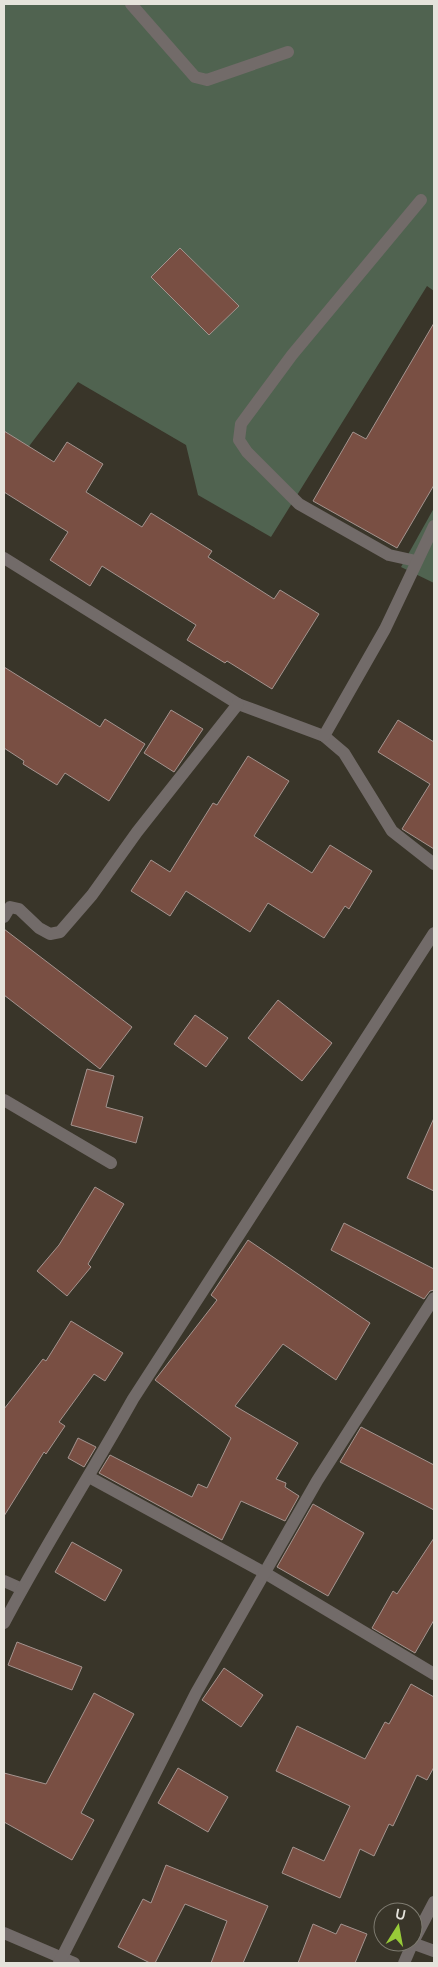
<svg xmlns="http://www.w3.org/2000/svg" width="438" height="1967" font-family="Mulish,sans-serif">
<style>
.green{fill:#506350}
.building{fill:#794f43;stroke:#a4948f}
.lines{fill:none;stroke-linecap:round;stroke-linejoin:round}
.minor{stroke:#726b69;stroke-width:12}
</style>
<rect width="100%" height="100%" fill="#393529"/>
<g class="green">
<path d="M 4,4 L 434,4 L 434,291 L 427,286 L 271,537 L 198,495 L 186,445 L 78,382 L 4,479 Z"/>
<path d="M 434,508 L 434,583 L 401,567 Z"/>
</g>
<g class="building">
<path d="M 180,248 L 239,306 L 209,335 L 151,277 Z"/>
<path d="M 434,323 L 434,485 L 397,548 L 313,501 L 353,432 L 366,439 Z"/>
<path d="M 4,431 L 54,462 L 67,442 L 103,464 L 86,492 L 142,527 L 151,513 L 212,551 L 208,557 L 274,599 L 280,590 L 319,614 L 272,689 L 227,661 L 225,663 L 187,640 L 196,625 L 102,566 L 90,586 L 50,560 L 68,532 L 4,492 Z"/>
<path d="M 4,667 L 100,727 L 105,719 L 145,744 L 109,801 L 65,773 L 57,785 L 23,764 L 24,761 L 4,748 Z"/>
<path d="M 171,710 L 203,729 L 174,772 L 144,753 Z"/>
<path d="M 398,720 L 434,742 L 434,849 L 402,829 L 430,784 L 378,752 Z"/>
<path d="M 248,756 L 289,781 L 254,836 L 312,873 L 330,845 L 372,871 L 349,909 L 345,906 L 324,938 L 268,903 L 250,932 L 186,891 L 170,916 L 131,891 L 151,860 L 170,872 L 213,803 L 217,805 Z"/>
<path d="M 4,929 L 132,1027 L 100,1069 L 4,995 Z"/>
<path d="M 278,1000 L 332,1043 L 302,1081 L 248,1038 Z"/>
<path d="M 195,1015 L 228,1038 L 206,1067 L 174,1044 Z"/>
<path d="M 87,1069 L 114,1076 L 106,1107 L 143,1117 L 136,1143 L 71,1125 Z"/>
<path d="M 434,1118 L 434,1191 L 407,1178 Z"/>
<path d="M 95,1187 L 124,1204 L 88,1264 L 91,1267 L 67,1296 L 37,1271 L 59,1245 Z"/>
<path d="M 344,1223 L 434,1269 L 434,1290 L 430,1291 L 424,1299 L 331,1250 Z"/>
<path d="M 248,1240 L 370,1323 L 336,1380 L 283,1344 L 235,1406 L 298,1443 L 276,1479 L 286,1483 L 285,1487 L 299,1496 L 285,1521 L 241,1501 L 222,1540 L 99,1473 L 110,1455 L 192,1497 L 198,1484 L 207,1488 L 231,1438 L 155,1380 L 217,1300 L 211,1295 Z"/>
<path d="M 71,1321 L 123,1353 L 105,1381 L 94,1374 L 59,1422 L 65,1426 L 46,1454 L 44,1452 L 4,1516 L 4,1409 L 43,1359 L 46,1361 Z"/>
<path d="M 361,1427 L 434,1465 L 434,1510 L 340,1462 Z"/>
<path d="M 78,1438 L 96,1447 L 84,1467 L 68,1458 Z"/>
<path d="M 313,1504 L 364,1533 L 328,1596 L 277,1567 Z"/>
<path d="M 434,1538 L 434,1620 L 415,1653 L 372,1628 L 393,1591 L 397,1594 Z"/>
<path d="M 72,1542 L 122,1570 L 105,1601 L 55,1572 Z"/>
<path d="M 17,1642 L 82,1667 L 72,1690 L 8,1665 Z"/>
<path d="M 224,1668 L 263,1695 L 241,1727 L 202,1700 Z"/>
<path d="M 411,1684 L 434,1697 L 434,1767 L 427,1780 L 417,1775 L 393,1826 L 389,1824 L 374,1856 L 360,1849 L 340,1898 L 282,1873 L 293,1847 L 324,1861 L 350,1806 L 276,1771 L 297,1726 L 365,1759 L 385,1722 L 389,1724 Z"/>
<path d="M 94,1693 L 134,1714 L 81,1813 L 94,1820 L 72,1860 L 4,1822 L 4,1773 L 46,1784 Z"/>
<path d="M 178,1768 L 228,1797 L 208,1832 L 158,1803 Z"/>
<path d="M 166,1865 L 268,1906 L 243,1963 L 211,1963 L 227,1921 L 185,1904 L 155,1963 L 150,1963 L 118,1947 L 143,1899 L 151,1903 Z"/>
<path d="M 313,1924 L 336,1934 L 341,1924 L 367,1934 L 355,1963 L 298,1963 Z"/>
</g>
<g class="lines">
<g class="minor">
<path d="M 131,4 L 195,77 L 207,80 L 288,52"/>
<path d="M 4,558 L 238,704 L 324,736 L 344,753 L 392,831 L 434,864"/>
<path d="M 416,561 L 389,555 L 299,504 L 247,452 L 239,440 L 241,424 L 292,355 L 421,200"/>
<path d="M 324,736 L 385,629 L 434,526"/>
<path d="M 4,917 L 10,907 L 19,909 L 39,928 L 50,934 L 60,932 L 92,895 L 137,832 L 238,704"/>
<path d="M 4,1100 L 111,1163"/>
<path d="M 89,1477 L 265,1573 L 434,1674"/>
<path d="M 4,1581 L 22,1589"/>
<path d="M 4,1623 C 44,1547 91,1474 133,1399 L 434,933"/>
<path d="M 4,1933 L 74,1963"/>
<path d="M 413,1942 L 434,1902"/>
<path d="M 412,1943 L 434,1951"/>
<path d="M 59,1963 L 196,1693 L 317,1481 L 434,1298"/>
<path d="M 404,1963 L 413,1942"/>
</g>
</g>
<rect width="438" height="1967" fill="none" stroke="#e5e3db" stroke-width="10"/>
<g transform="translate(398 1927) rotate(11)"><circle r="24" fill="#393529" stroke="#7e7b70"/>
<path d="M0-4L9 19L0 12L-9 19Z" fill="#98cb38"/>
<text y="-8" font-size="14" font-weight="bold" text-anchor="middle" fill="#e5e3db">U</text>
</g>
</svg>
